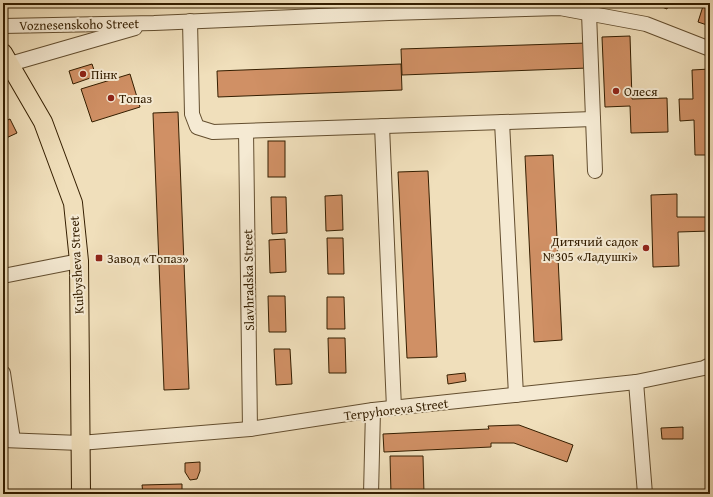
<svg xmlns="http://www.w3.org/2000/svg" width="713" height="497" font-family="'Gentium Book Plus',serif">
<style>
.building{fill:#d09065;stroke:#341e00}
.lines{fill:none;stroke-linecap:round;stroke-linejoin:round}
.minor-casing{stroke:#634e2f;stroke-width:16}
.major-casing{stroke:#341e00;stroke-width:20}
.minor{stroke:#f5ead3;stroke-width:14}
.major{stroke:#f0dfbb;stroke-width:18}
.poi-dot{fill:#8f2418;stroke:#f5ead3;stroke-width:1.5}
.labels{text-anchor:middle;stroke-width:4;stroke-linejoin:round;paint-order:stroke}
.street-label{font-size:13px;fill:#341e00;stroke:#f5ead3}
.poi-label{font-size:13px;fill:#341e00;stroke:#f5ead3;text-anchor:start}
</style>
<rect width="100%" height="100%" fill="#f0dfbb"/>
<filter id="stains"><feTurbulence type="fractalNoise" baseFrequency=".005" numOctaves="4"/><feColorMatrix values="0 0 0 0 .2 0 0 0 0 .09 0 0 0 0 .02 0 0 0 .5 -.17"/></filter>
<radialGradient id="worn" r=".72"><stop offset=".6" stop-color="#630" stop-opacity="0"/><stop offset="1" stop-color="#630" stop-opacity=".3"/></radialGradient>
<g class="building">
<path d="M 652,3 L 669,3 L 667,9 Z"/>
<path d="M 704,3 L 710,3 L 710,26 L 698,22 Z"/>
<path d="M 630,36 L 632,99 L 667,98 L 668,132 L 631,133 L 630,106 L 605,107 L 602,37 Z"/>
<path d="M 587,43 L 588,68 L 402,75 L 401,49 Z"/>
<path d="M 92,64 L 96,76 L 73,84 L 69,71 Z"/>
<path d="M 401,64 L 402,90 L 218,97 L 217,71 Z"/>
<path d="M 710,69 L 710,155 L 695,155 L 694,120 L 680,121 L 679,99 L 693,99 L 692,70 Z"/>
<path d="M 130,74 L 140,107 L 92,122 L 81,89 Z"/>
<path d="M 178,112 L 189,389 L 164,390 L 153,113 Z"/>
<path d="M 10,119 L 17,133 L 4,139 L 3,122 Z"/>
<rect x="268" y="141" width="17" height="36"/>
<path d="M 553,155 L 562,340 L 534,342 L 525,156 Z"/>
<path d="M 428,171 L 437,357 L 407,358 L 398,172 Z"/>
<path d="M 677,194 L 677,217 L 710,217 L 710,231 L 678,232 L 679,266 L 653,267 L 651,195 Z"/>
<path d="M 342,195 L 343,230 L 326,231 L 325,196 Z"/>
<path d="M 271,197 L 286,197 L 287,233 L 272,234 Z"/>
<path d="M 327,238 L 343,238 L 344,274 L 328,274 Z"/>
<path d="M 285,239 L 286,272 L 270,273 L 269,240 Z"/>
<path d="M 268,296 L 285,296 L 286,332 L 269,332 Z"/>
<path d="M 327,297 L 344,297 L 345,329 L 327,329 Z"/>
<path d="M 328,338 L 345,338 L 346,373 L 329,373 Z"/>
<path d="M 274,349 L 290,349 L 292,384 L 276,385 Z"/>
<path d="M 465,373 L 466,381 L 448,384 L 447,375 Z"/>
<path d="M 519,425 L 573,445 L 567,462 L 514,443 L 491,443 L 491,447 L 384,452 L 383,434 L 489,429 L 488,426 Z"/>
<path d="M 683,427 L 683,439 L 662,439 L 661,428 Z"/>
<path d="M 390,456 L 423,456 L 424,494 L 391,494 Z"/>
<path d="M 200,462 L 200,471 L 197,479 L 190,480 L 185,472 L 185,463 Z"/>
<path d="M 182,484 L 182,494 L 143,494 L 142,485 Z"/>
</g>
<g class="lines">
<g class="minor-casing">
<g id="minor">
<path d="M 589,13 L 595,171"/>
<path d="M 190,21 L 192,114 L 197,127 L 213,132 L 593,119"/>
<path d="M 3,26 L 154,23 L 389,13 L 560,8 L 646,24 L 710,49"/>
<path d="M 10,64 L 135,28"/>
<path d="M 502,122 L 516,395"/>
<path d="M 382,126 L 394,408"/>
<path d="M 246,131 L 250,429"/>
<path d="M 3,276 L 79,261"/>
<path d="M 3,373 L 13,440"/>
<path d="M 636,382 L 645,494"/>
<path d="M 3,440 L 80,443 L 250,429 L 373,410 L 636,382 L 704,368 L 710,365"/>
<path d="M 371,494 L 373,410"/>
</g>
</g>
<g class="major-casing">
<path id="major" d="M 3,53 L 43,122 L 73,203 L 79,261 L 81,494"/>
</g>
<use href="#minor" class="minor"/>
<use href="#major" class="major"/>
</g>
<g class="poi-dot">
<circle cx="83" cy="74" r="4"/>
<circle cx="616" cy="91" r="4"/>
<circle cx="111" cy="98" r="4"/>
<circle cx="646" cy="248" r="4"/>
<rect x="95" y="254" width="8" height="8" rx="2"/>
</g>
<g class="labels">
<g class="street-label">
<text transform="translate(79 24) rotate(-1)" y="5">Voznesenskoho Street</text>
<text transform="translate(76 265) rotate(-93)" y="5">Kuibysheva Street</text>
<text transform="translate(248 280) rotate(-91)" y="5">Slavhradska Street</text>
<text transform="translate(396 409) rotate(-7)" y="5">Terpyhoreva Street</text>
</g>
<g class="poi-label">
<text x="91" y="79">Пінк</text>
<text x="624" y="96">Олеся</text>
<text x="119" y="103">Топаз</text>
<text x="638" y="246" text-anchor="end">Дитячий садок<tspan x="638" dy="15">№305 «Ладушкі»</tspan></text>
<text x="107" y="263">Завод «Топаз»</text>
</g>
</g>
<rect width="713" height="497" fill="none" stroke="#f0dfbb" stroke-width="16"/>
<rect x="4" y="4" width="705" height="489" fill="none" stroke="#341e00" stroke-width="2"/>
<rect x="8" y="8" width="697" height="481" fill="none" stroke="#341e00"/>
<rect width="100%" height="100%" filter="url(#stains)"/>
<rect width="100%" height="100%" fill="url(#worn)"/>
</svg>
